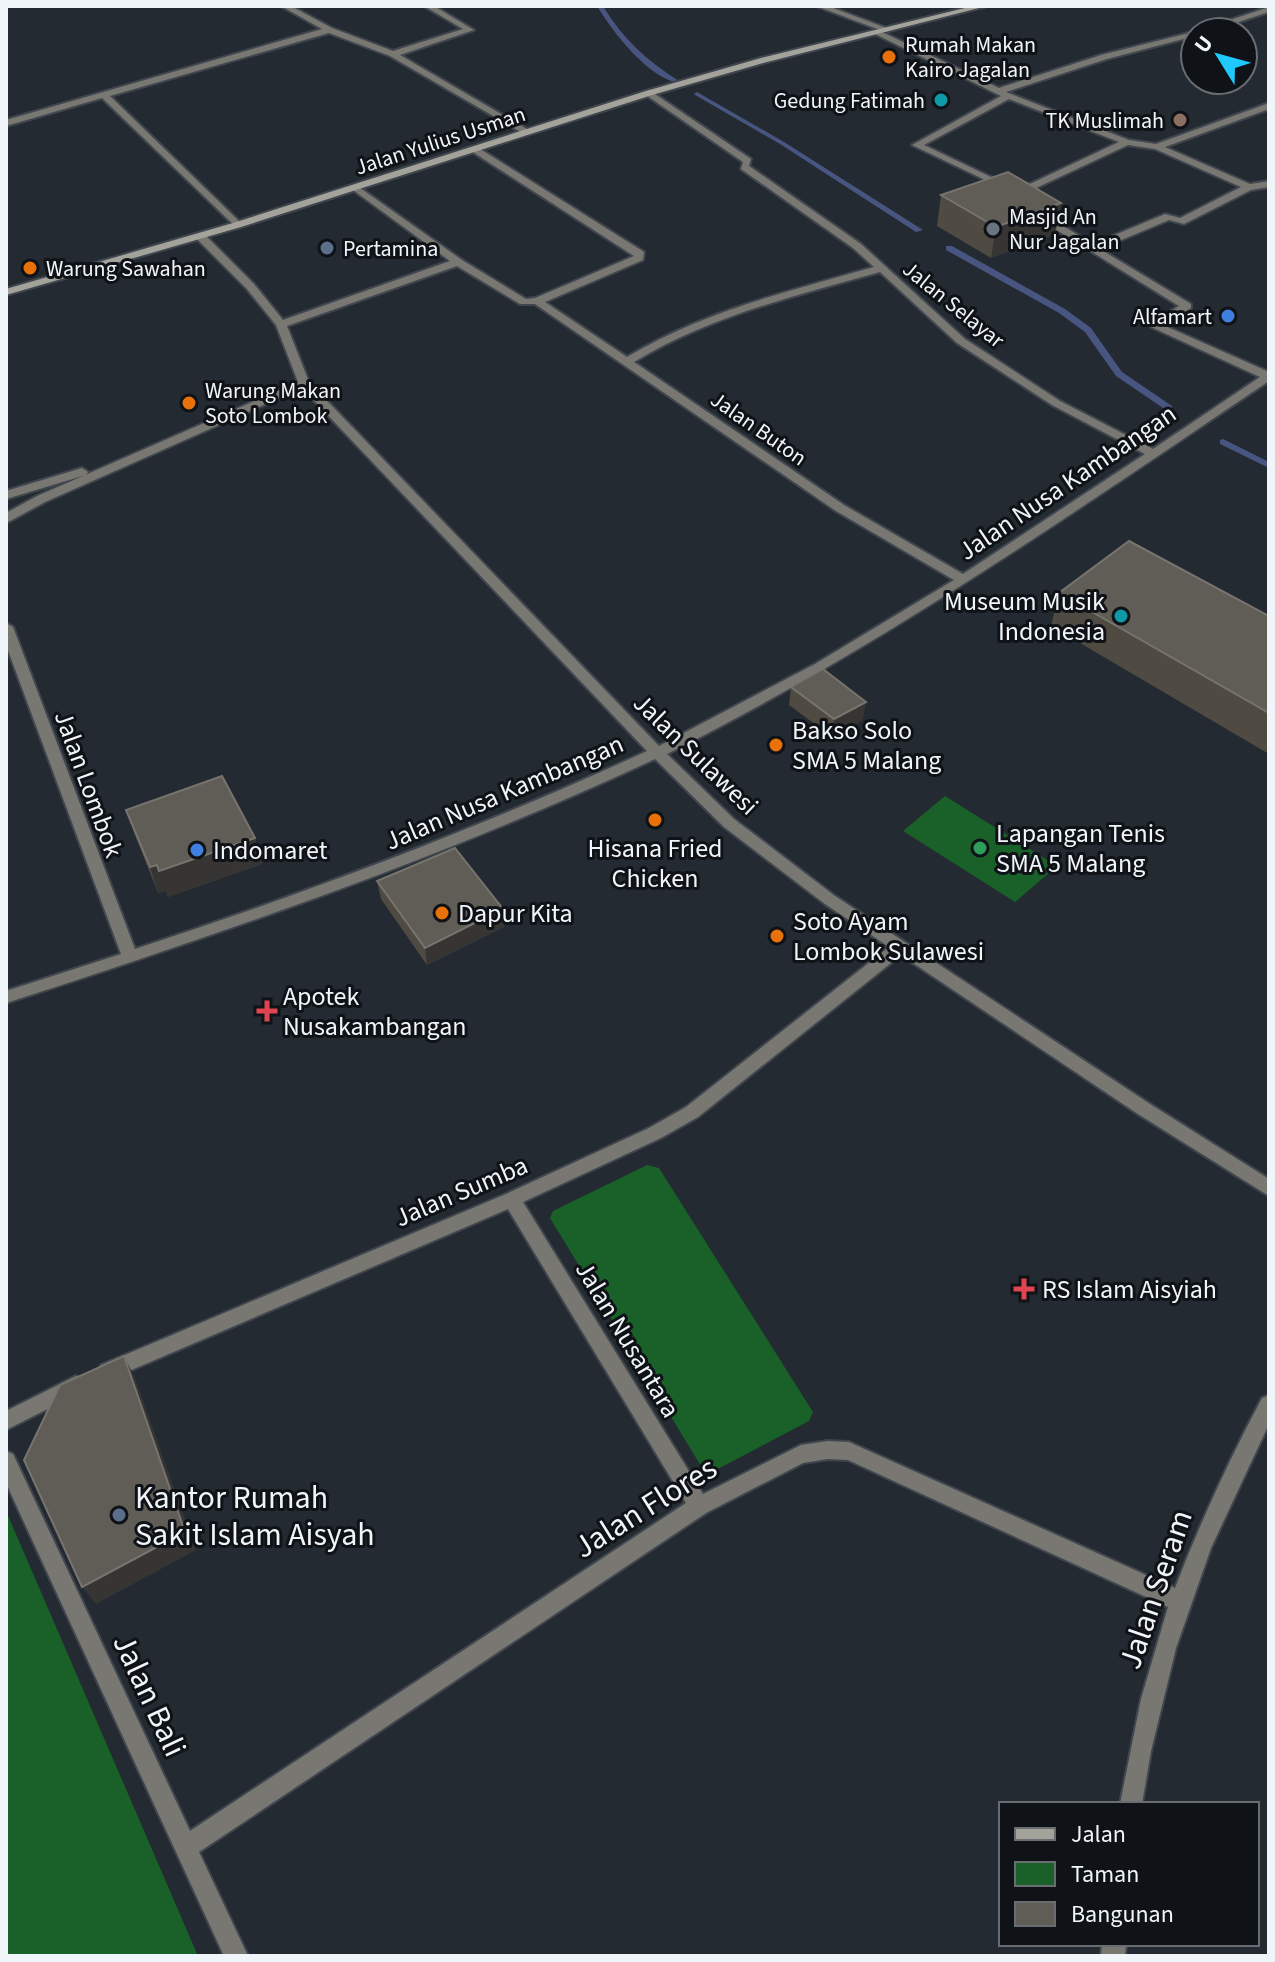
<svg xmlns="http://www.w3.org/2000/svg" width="1275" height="1962" font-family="'Source Sans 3',sans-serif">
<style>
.green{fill:#196029}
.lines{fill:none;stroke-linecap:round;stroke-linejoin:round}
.stream{fill:#485580;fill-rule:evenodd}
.minor-casing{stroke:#40464d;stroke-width:4}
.tertiary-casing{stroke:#40464d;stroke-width:4}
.secondary-casing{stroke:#40464d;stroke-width:4}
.minor{fill:#787772;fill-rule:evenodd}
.tertiary{fill:#787772;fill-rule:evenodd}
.secondary{fill:#a4a39b;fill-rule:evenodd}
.wall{fill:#4f4a42}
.shaded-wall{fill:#363533}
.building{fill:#605c56;stroke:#77746f;stroke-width:2}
.food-dot{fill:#e8710a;stroke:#0f1216;stroke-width:3}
.culture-dot{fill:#0f9aa8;stroke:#0f1216;stroke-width:3}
.education-dot{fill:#8d6e63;stroke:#0f1216;stroke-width:3}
.worship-dot{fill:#6b7280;stroke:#0f1216;stroke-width:3}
.service-dot{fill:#5c6f8a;stroke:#0f1216;stroke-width:3}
.shop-dot{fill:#3f7fe0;stroke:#0f1216;stroke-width:3}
.leisure-dot{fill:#2e9e5b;stroke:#0f1216;stroke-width:3}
.health-dot{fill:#e0444e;stroke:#0f1216;stroke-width:3}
.labels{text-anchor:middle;stroke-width:6;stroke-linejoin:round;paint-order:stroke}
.far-poi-label{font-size:22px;fill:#f0f5fa;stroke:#0f1216;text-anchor:start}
.far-street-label{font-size:22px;fill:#f0f5fa;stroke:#0f1216}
.street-label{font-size:26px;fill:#f0f5fa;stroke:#0f1216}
.poi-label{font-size:26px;fill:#f0f5fa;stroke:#0f1216;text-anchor:start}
.near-poi-label{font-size:32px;fill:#f0f5fa;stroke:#0f1216;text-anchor:start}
.near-street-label{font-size:32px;fill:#f0f5fa;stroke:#0f1216}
</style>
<rect width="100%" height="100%" fill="#232a31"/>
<g class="green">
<path d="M 945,796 L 1057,866 L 1015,902 L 903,831 Z"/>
<path d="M 647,1165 L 659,1168 L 813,1412 L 809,1421 L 712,1472 L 704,1471 L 550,1218 L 553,1211 Z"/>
<path d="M 6,1511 L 198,1956 L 6,1956 Z"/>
</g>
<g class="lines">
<g class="stream">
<path d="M 597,6 L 603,6 C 622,38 647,61 679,81 L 679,83 C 649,79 612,31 597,6 Z"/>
<path d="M 697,92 L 784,142 L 923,230 L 916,232 L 780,144 L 695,95 L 694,94 Z"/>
<path d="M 946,246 L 952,246 L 1065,309 L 1091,328 L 1122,372 L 1172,406 L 1172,410 L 1166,410 L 1116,376 L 1085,332 L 1059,313 L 946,250 Z"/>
<path d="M 1223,439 L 1269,462 L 1269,468 L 1220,444 L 1220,440 Z"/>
</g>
<g class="minor-casing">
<g id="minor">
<path d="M 281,6 L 291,6 L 332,28 L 393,51 L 463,29 L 424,6 L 434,6 L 474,30 L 400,55 L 532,132 L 524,134 L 390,56 L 329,33 L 110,96 L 241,223 L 242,225 L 237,228 L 102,98 L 6,126 L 6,120 L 322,29 Z"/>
<path d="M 1269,7 L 1269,12 L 1208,32 L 1195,32 L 1195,36 L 1107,59 L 1006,92 L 1129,140 L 1156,144 L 1269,103 L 1269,109 L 1165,147 L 1250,184 L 1269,181 L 1269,187 L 1251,190 L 1184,224 L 1169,220 L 1100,249 L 1191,304 L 1191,308 L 1163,325 L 1269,372 L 1269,381 C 1073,513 879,648 667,754 L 734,819 L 835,896 L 1150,1104 L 1269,1179 L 1269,1196 L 1138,1114 L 901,955 L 698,1117 L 661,1138 L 523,1202 L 703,1494 L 801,1445 L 828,1441 L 849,1442 L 1175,1588 C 1200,1523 1229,1460 1262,1398 L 1269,1395 L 1269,1424 L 1211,1548 L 1176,1648 L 1151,1751 L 1142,1804 L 1120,1804 L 1141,1699 L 1168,1607 L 848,1460 L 828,1459 L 803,1463 L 706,1513 L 199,1852 L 248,1956 L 224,1956 L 6,1483 L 6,1451 L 13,1454 L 190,1831 L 686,1503 L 508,1209 L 108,1380 L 101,1377 L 98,1371 L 101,1365 L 506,1194 L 649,1128 L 686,1107 L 889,947 L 825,904 L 724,827 L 655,759 C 445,857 226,932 6,1003 L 6,991 L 121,954 L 6,645 L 6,623 L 13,627 L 135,949 C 309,892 480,828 647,751 L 302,388 L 45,502 L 10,521 L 6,522 L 6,513 L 37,496 L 298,382 L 276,325 L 246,288 L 196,238 L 196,234 L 204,234 L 254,284 L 283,320 L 450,261 L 353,190 L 353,186 L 356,185 L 462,260 L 526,299 L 535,298 L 634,256 L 471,151 L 471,147 L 477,147 L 644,252 L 643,260 L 545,302 L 627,357 C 704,311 789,291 874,267 L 853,248 L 741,169 L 743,162 L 646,95 L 645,93 L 649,90 L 751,159 L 749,166 L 861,244 L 965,339 L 1060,401 L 1153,449 L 1260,377 L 1151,327 L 1151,323 L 1179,306 L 1034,216 L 1043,214 L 1093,244 L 1165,214 L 1180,218 L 1241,187 L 1155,149 L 1128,145 L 1019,196 L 1013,196 L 1013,192 L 1119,142 L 1009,99 L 924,145 L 1012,187 L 1004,189 L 912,145 L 1001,96 L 873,33 L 880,31 L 999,88 L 1101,55 L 1197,31 ZM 457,266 L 520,304 L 535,304 L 836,511 L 954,580 L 815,664 L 659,746 L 309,382 L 287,326 ZM 880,272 L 957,343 L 1052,405 L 1145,454 L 963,574 L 844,505 L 634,362 C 710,316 795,296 880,272 Z"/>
<path d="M 82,468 L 88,472 L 86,475 L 6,499 L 6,491 Z"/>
<path d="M 76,1376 L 83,1379 L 86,1385 L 83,1391 L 6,1430 L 6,1411 Z"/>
<path d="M 1102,1944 L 1126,1944 L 1125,1956 L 1101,1956 Z"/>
</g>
</g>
<g class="tertiary-casing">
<path id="tertiary" d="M 816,6 L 828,6 L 892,30 L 885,32 Z"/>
</g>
<g class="secondary-casing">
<path id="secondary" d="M 973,6 L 987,6 L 767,62 L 652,95 L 241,227 L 6,295 L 6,289 L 233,223 L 646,91 L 761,58 Z"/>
</g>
<use href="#minor" class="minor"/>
<use href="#tertiary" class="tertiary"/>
<use href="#secondary" class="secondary"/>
</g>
<g class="wall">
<path d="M 941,195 L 1061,203 L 1055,234 L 991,258 L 937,226 Z"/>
<path d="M 1059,593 L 1269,616 L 1269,754 L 1051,626 Z"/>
<path d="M 791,687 L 863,720 L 832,737 L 789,705 Z"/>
<path d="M 126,810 L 255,838 L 262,864 L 168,897 L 166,891 L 158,893 L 135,835 Z"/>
<path d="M 377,881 L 503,909 L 504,927 L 427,965 L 381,899 Z"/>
</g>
<g class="shaded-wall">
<path d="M 1061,203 L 1055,234 L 991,258 L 996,227 Z"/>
<path d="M 866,702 L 863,720 L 832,737 L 834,719 Z"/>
<path d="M 255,838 L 262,864 L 168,897 L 166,891 L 158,893 L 150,867 Z"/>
<path d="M 503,909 L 504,927 L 427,965 L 425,948 Z"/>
<path d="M 124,1356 L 135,1378 L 196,1550 L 96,1604 L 82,1587 Z"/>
</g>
<g class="building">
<path d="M 1008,172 L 1061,203 L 996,227 L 941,195 Z"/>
<path d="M 1129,541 L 1269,616 L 1269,713 L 1059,593 Z"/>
<path d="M 823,669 L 866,702 L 834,719 L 791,687 Z"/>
<path d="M 222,776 L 255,838 L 159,871 L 157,865 L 150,867 L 126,810 Z"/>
<path d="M 455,848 L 503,909 L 425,948 L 377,881 Z"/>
<path d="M 124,1356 L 185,1532 L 82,1587 L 24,1460 L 60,1385 Z"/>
</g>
<g class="food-dot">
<circle cx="889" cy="57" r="8"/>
<circle cx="30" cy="268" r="8"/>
<circle cx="189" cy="403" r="8"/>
<circle cx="776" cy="745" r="8"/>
<circle cx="655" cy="820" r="8"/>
<circle cx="442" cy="913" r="8"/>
<circle cx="777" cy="936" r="8"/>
</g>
<g class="culture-dot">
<circle cx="941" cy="100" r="8"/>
<circle cx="1121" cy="616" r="8"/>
</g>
<circle class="education-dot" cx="1180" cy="120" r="8"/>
<circle class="worship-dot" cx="993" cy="229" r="8"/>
<g class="service-dot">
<circle cx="327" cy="248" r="8"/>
<circle cx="119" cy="1515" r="8"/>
</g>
<g class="shop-dot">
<circle cx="1228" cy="316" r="8"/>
<circle cx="197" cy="850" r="8"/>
</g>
<circle class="leisure-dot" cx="980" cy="848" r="8"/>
<g class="health-dot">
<path d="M263 999h8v8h8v8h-8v8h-8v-8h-8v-8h8z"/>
<path d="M1020 1277h8v8h8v8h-8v8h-8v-8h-8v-8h8z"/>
</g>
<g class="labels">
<g class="far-poi-label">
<text x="905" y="52">Rumah Makan<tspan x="905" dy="25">Kairo Jagalan</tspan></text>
<text x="925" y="108" text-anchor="end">Gedung Fatimah</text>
<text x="1164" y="128" text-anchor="end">TK Muslimah</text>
<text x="1009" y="224">Masjid An<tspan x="1009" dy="25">Nur Jagalan</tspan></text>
<text x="343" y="256">Pertamina</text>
<text x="46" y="276">Warung Sawahan</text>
<text x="1212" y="324" text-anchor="end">Alfamart</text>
<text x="205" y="398">Warung Makan<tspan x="205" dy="25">Soto Lombok</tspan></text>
</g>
<g class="far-street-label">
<text transform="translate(440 140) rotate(-18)" y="8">Jalan Yulius Usman</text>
<text transform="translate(954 304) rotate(39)" y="8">Jalan Selayar</text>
<text transform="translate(759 428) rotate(35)" y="8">Jalan Buton</text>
</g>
<g class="street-label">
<text transform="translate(1067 482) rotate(-34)" y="9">Jalan Nusa Kambangan</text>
<text transform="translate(696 754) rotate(44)" y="9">Jalan Sulawesi</text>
<text transform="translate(89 784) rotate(70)" y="9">Jalan Lombok</text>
<text transform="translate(504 792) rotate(-23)" y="9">Jalan Nusa Kambangan</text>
<text transform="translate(461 1191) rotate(-23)" y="9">Jalan Sumba</text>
<text transform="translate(628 1339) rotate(59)" y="9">Jalan Nusantara</text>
</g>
<g class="poi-label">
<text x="1105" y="610" text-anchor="end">Museum Musik<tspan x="1105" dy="30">Indonesia</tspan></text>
<text x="792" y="739">Bakso Solo<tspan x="792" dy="30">SMA 5 Malang</tspan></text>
<text x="996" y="842">Lapangan Tenis<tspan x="996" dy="30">SMA 5 Malang</tspan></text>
<text x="655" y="857" text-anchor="middle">Hisana Fried<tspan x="655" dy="30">Chicken</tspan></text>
<text x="213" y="859">Indomaret</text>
<text x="458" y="922">Dapur Kita</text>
<text x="793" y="930">Soto Ayam<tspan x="793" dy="30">Lombok Sulawesi</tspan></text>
<text x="283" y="1005">Apotek<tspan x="283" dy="30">Nusakambangan</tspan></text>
<text x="1042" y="1298">RS Islam Aisyiah</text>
</g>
<g class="near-poi-label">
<text x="135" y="1508">Kantor Rumah<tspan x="135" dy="37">Sakit Islam Aisyah</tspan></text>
</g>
<g class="near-street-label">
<text transform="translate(645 1507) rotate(-32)" y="11">Jalan Flores</text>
<text transform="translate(1155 1589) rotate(-71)" y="11">Jalan Seram</text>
<text transform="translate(150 1695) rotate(65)" y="11">Jalan Bali</text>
</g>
</g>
<rect width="1275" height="1962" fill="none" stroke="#f0f5fa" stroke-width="16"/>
<rect x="999" y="1802" width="260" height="144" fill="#0f1216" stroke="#696d71" stroke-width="2"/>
<rect x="1015" y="1828" width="40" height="12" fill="#a4a39b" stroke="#696d71" stroke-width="2"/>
<text x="1071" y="1842" font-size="24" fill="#f0f5fa">Jalan</text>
<rect x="1015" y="1862" width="40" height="24" fill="#196029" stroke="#696d71" stroke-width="2"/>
<text x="1071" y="1882" font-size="24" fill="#f0f5fa">Taman</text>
<rect x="1015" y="1902" width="40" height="24" fill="#605c56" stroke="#696d71" stroke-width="2"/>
<text x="1071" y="1922" font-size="24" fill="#f0f5fa">Bangunan</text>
<g transform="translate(1219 56) rotate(307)"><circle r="38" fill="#0f1216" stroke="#696d71" stroke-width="2"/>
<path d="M0-6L14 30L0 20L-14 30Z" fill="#20c9fd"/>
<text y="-12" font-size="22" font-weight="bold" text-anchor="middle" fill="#f0f5fa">U</text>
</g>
</svg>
